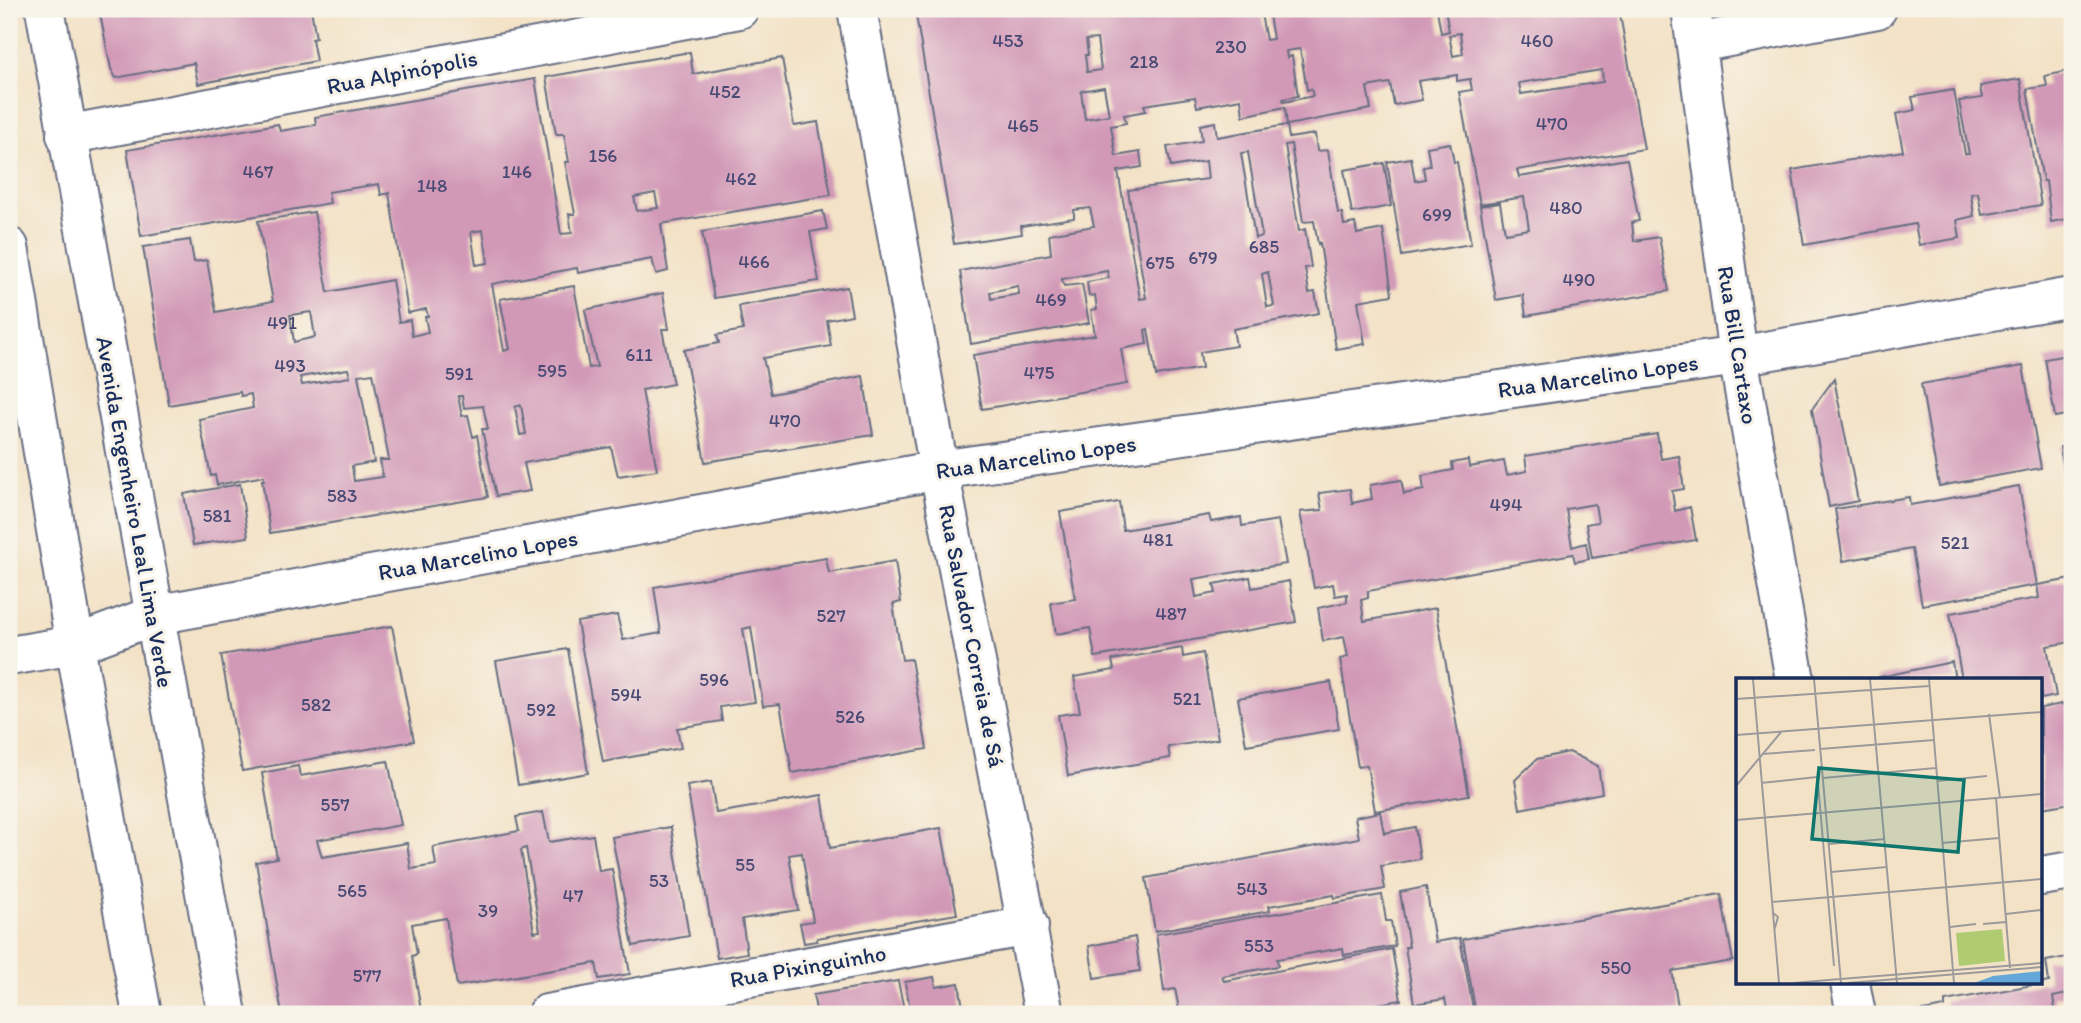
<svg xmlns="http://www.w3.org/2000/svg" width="2081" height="1023" font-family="Itim,sans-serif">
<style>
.building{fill:#d299b7;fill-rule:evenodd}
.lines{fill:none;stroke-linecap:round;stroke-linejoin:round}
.minor-casing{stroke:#676e82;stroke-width:42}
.major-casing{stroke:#676e82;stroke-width:42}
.minor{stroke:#fff;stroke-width:38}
.major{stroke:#fff;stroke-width:38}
.labels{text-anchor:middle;stroke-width:6;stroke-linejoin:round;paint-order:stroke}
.number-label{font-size:19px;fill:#494a74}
.street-label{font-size:23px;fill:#1b2f5e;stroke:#f7f3e8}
.inset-road{fill:none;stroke:#9d9a9c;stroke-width:2}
.view{fill:#0f766e;fill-opacity:0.15;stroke:#0f766e;stroke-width:3.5}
.inset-edge{fill:none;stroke:#1b2f5e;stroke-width:3.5}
</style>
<rect width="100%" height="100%" fill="#f7f3e8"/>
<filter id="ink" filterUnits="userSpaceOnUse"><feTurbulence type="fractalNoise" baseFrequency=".0143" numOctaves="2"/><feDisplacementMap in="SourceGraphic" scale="14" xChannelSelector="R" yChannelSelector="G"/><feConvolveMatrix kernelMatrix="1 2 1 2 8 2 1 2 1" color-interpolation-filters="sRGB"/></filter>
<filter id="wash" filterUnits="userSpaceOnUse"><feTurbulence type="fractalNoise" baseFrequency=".00686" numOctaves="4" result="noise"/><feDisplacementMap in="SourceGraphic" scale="28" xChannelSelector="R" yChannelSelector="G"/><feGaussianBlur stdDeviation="1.57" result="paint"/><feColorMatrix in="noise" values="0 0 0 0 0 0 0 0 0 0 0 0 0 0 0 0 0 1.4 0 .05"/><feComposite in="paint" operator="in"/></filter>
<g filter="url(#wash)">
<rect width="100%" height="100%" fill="#f3e2c6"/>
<g id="blocks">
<g class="building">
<path d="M 99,9 L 311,9 L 316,38 L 312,39 L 316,61 L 198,84 L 194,63 L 116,78 L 111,69 Z"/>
<path d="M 915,9 L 1260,9 L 1266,40 L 1273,39 L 1268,9 L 1437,9 L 1441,33 L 1449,31 L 1445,9 L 1619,9 L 1644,149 L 1517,170 L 1519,177 L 1627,159 L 1639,221 L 1632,222 L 1634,241 L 1659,237 L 1669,291 L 1526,316 L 1523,295 L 1496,300 L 1480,206 L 1500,203 L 1505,233 L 1529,229 L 1524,197 L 1480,204 L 1459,92 L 1472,90 L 1470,79 L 1457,81 L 1457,75 L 1418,81 L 1422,100 L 1394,105 L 1390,83 L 1367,87 L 1371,109 L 1287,125 L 1289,138 L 1315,134 L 1317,151 L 1328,150 L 1338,213 L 1342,213 L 1344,225 L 1355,223 L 1357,234 L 1383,229 L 1392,295 L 1358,301 L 1365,344 L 1336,349 L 1320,243 L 1318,244 L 1314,221 L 1303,222 L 1291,144 L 1285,145 L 1299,231 L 1305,229 L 1311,267 L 1305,268 L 1309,293 L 1315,292 L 1319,313 L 1233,329 L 1236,346 L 1200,352 L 1202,368 L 1156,376 L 1148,329 L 1145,330 L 1147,344 L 1121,349 L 1127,384 L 982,409 L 973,355 L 1095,335 L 1091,310 L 1097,309 L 1095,295 L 1089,296 L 1087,282 L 1109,278 L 1107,271 L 1062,279 L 1064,286 L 1082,284 L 1089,323 L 971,344 L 960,271 L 1051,254 L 1049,234 L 1094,226 L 1090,208 L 1074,210 L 1074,218 L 1021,226 L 1022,234 L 954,244 ZM 1460,33 L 1463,54 L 1453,56 L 1449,35 ZM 1097,39 L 1101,70 L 1087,72 L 1085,55 L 1088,55 L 1086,40 ZM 1300,49 L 1307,90 L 1311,89 L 1313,96 L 1284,102 L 1283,99 L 1298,96 L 1292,56 L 1287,58 L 1286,51 ZM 1602,70 L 1603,82 L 1521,94 L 1519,83 ZM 1104,87 L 1109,115 L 1085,119 L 1081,91 ZM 1195,97 L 1197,107 L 1241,99 L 1243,116 L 1285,107 L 1287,125 L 1217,137 L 1215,122 L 1200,125 L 1202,141 L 1167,147 L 1171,167 L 1206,161 L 1208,179 L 1128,190 L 1146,298 L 1140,299 L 1118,171 L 1142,167 L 1140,152 L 1116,156 L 1111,126 L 1126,123 L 1124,115 L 1146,111 L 1144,105 ZM 1248,152 L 1262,236 L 1255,238 L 1241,153 ZM 1268,272 L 1274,306 L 1267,307 L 1262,274 ZM 1018,286 L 1019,294 L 991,299 L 990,292 Z"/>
<path d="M 690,52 L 693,74 L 782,58 L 794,126 L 818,122 L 831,195 L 661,224 L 668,271 L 656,274 L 652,259 L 578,273 L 577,268 L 492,284 L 504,351 L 510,349 L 500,299 L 574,286 L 589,368 L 597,367 L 585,310 L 663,293 L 669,329 L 662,329 L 673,384 L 642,390 L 657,470 L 618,476 L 611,447 L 524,463 L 530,491 L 496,496 L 482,429 L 488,429 L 483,406 L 464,408 L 462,396 L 458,396 L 462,416 L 468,415 L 473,437 L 477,435 L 488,497 L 270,533 L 262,480 L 264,480 L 264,476 L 217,485 L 215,475 L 211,476 L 199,419 L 253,408 L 251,394 L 241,396 L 240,392 L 169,405 L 143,247 L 190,240 L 194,262 L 207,260 L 216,312 L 273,301 L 258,221 L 314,212 L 328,292 L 392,280 L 399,322 L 410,320 L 412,336 L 428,332 L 425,317 L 428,316 L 426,309 L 408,313 L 389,193 L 381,195 L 379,184 L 328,192 L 330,203 L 141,236 L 127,150 L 278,124 L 280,131 L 316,125 L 315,117 L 535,79 L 561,234 L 572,233 L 569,214 L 575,214 L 565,162 L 569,162 L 564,134 L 556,134 L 546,77 ZM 655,193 L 658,208 L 637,211 L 634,197 ZM 483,230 L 488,263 L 476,265 L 471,232 ZM 311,312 L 315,337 L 294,342 L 290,315 ZM 348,369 L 350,377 L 302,385 L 300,377 ZM 373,373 L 389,460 L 380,460 L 383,477 L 354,481 L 352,466 L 374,462 L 358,375 ZM 521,405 L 526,434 L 520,435 L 515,407 Z"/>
<path d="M 2072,70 L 2072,218 L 2051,222 L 2046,181 L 2043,181 L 2027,89 L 2047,86 L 2045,76 Z"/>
<path d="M 2020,79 L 2041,205 L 1982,215 L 1978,193 L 1975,193 L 1971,194 L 1974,216 L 1957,220 L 1960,238 L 1919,245 L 1915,224 L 1804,245 L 1792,170 L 1903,151 L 1896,114 L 1915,110 L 1912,97 L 1954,90 L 1965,154 L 1969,154 L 1959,101 L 1982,98 L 1980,86 Z"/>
<path d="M 1450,143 L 1454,162 L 1457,162 L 1471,244 L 1402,256 L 1387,162 L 1411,158 L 1415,181 L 1425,179 L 1423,167 L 1430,166 L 1427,147 Z"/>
<path d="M 1384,163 L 1391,206 L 1352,213 L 1344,170 Z"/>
<path d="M 823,211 L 827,229 L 810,232 L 819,281 L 714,298 L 702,232 Z"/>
<path d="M 847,287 L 852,315 L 827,320 L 831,346 L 763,358 L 771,394 L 863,376 L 873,435 L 705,462 L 684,350 L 719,343 L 717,335 L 743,330 L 739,306 Z"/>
<path d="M 2072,354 L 2072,414 L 2055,417 L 2045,359 Z"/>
<path d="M 2023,366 L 2041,468 L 1939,486 L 1921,384 Z"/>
<path d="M 1834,379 L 1858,501 L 1829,507 L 1812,409 Z"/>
<path d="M 1657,434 L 1661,459 L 1679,456 L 1684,489 L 1672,491 L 1675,511 L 1690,507 L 1696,540 L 1592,558 L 1586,524 L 1598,522 L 1595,504 L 1566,509 L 1572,547 L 1586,543 L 1589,559 L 1575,562 L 1573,554 L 1368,591 L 1368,598 L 1361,600 L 1364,621 L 1436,608 L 1469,795 L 1375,811 L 1367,765 L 1358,767 L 1340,659 L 1348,657 L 1344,637 L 1323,641 L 1318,608 L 1347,602 L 1347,594 L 1335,596 L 1333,584 L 1314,588 L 1300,512 L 1322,510 L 1319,493 L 1350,489 L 1352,503 L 1372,499 L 1370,485 L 1401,480 L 1404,494 L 1424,490 L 1422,476 L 1453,470 L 1452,463 L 1468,460 L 1469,467 L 1504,461 L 1507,475 L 1527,471 L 1525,456 Z"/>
<path d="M 2072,445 L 2072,515 L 2071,515 L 2060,447 Z"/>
<path d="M 240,484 L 248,537 L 193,545 L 184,494 Z"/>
<path d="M 2019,486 L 2037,585 L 2072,579 L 2072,642 L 2047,646 L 2056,696 L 2041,699 L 2041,680 L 1962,680 L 1950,613 L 2039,598 L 2037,585 L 1922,605 L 1912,549 L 1843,561 L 1835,509 L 1909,497 L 1910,505 Z"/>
<path d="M 1119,502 L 1123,530 L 1209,515 L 1211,522 L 1241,517 L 1242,526 L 1278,520 L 1286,564 L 1193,579 L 1196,597 L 1216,593 L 1214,584 L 1250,577 L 1252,588 L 1289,581 L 1296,622 L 1095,657 L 1090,628 L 1056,634 L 1051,603 L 1075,599 L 1060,512 Z"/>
<path d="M 826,558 L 829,573 L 895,561 L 901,602 L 893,604 L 902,660 L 911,659 L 927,749 L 792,773 L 780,704 L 763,706 L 751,627 L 743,629 L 755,702 L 720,707 L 722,721 L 677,728 L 681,748 L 603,762 L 577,622 L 617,615 L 623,640 L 661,633 L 654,587 Z"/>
<path d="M 392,626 L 414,741 L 242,771 L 221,655 Z"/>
<path d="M 1182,648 L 1183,657 L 1203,653 L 1218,739 L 1168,747 L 1170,758 L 1068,776 L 1058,715 L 1080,712 L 1074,677 L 1114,670 L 1112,660 Z"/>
<path d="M 568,649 L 588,773 L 518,785 L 496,661 Z"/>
<path d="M 1952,662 L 1955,680 L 1879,680 L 1879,677 Z"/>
<path d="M 1331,682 L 1339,729 L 1246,745 L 1238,698 Z"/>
<path d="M 2072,702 L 2072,803 L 2041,808 L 2041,708 Z"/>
<path d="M 1569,752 L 1598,766 L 1602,793 L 1520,809 L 1515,780 L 1537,759 Z"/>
<path d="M 388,761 L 401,825 L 317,840 L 322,857 L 407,843 L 411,869 L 436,865 L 433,847 L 519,831 L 516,817 L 543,812 L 549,842 L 593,835 L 599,871 L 612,869 L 630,974 L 599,979 L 596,963 L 457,986 L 446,918 L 412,924 L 417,954 L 412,956 L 421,1011 L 403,1014 L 282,1014 L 256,862 L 277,858 L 262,773 L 298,766 L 300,776 ZM 526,848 L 540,931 L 534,932 L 521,850 Z"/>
<path d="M 711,782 L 716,813 L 822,795 L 830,848 L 941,828 L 957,914 L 817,938 L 817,941 L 804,943 L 800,923 L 813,921 L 802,853 L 789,855 L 798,910 L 742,919 L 747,953 L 717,958 L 687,786 Z"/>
<path d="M 1380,812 L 1384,833 L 1415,827 L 1420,859 L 1381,866 L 1385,889 L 1335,898 L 1334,895 L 1269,906 L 1270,911 L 1155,931 L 1146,878 L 1359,838 L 1355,817 Z"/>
<path d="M 671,827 L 689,936 L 633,946 L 612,837 Z"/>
<path d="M 1426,887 L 1435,942 L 1460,938 L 1474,1014 L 1448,1014 L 1445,999 L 1414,1004 L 1405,947 L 1409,947 L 1400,892 Z"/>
<path d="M 1721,894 L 1733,961 L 1672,971 L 1679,1012 L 1476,1014 L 1463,939 Z"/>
<path d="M 1382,895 L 1386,921 L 1391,921 L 1395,946 L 1344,955 L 1343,948 L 1277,959 L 1278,966 L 1222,976 L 1224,981 L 1392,949 L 1401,1000 L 1321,1014 L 1180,1014 L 1175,989 L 1164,991 L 1156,934 Z"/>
<path d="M 1135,937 L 1140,971 L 1094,978 L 1089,946 Z"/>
<path d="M 2072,956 L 2072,993 L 2053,997 L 2056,1014 L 1917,1014 L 1917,1012 L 1945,1007 L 1945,1001 L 2049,982 L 2046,961 Z"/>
<path d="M 934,977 L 936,987 L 959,983 L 964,1014 L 911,1014 L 905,982 Z"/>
<path d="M 898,981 L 905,1014 L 817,1014 L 813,995 Z"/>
<path d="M 1404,1006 L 1405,1014 L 1363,1014 L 1363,1013 Z"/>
</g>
</g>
</g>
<g filter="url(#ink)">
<use href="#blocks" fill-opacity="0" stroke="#676e82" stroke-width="2"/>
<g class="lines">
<g class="minor-casing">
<g id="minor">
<path d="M 857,9 L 939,470 L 1044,1014"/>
<path d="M 1691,9 L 1738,356 L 1795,680"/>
<path d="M 1697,43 L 1877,9"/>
<path d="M 66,135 L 739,9"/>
<path d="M 9,656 L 75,645 L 155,615 L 939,470 L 1738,356 L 2072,297"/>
<path d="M 2041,876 L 2072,871"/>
<path d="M 1850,983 L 1856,1014"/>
<path d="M 547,1014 L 1029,926"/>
</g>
</g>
<g class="major-casing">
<g id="major">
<path d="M 45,9 L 227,1014"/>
<path d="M 9,247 L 75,645 L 142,1014"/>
</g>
</g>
<use href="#minor" class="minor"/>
<use href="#major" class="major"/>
</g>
</g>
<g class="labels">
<g class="number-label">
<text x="1008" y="47">453</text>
<text x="1537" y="47">460</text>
<text x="1231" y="53">230</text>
<text x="1144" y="68">218</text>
<text x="725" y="98">452</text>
<text x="1552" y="130">470</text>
<text x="1023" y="132">465</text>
<text x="603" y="162">156</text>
<text x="258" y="178">467</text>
<text x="517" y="178">146</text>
<text x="741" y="185">462</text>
<text x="432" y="192">148</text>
<text x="1566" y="214">480</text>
<text x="1437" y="221">699</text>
<text x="1264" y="253">685</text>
<text x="1203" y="264">679</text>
<text x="754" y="268">466</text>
<text x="1160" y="269">675</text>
<text x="1579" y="286">490</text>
<text x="1051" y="306">469</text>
<text x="282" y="329">491</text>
<text x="639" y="361">611</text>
<text x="290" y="372">493</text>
<text x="552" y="377">595</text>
<text x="1039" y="379">475</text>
<text x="459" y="380">591</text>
<text x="785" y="427">470</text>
<text x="342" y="502">583</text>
<text x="1506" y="511">494</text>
<text x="217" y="522">581</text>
<text x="1158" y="546">481</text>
<text x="1955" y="549">521</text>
<text x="1171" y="620">487</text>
<text x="831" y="622">527</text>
<text x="714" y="686">596</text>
<text x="626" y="701">594</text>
<text x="1187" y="705">521</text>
<text x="316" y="711">582</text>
<text x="541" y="716">592</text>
<text x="850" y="723">526</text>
<text x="335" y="811">557</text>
<text x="745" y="871">55</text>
<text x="659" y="887">53</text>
<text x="1252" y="895">543</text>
<text x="352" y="897">565</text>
<text x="573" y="902">47</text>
<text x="488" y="917">39</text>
<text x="1259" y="952">553</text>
<text x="1616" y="974">550</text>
<text x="367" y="982">577</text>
</g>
<g class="street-label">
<text transform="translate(402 72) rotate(-11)" y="8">Rua Alpinópolis</text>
<text transform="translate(1738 345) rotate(81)" y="8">Rua Bill Cartaxo</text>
<text transform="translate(1598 376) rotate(-8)" y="8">Rua Marcelino Lopes</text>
<text transform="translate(1036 457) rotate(-8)" y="8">Rua Marcelino Lopes</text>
<text transform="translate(135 512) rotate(80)" y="8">Avenida Engenheiro Leal Lima Verde</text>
<text transform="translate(478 555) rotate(-10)" y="8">Rua Marcelino Lopes</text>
<text transform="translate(972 636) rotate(79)" y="8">Rua Salvador Correia de Sá</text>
<text transform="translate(808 966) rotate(-10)" y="8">Rua Pixinguinho</text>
</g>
</g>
<g transform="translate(1736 678)">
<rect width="306" height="306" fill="#f3e2c6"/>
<path d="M 266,251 L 269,283 L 223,288 L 220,255 Z" fill="#afcc73"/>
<path d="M 306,293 L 306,305 L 238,305 L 257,298 Z" fill="#63a8d9"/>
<path class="inset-road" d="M 17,1 L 43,305M 78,1 L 105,305M 134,1 L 161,305M 193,1 L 218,305M 0,21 L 193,8M 253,36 L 264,120M 0,57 L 306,34M 84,71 L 198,62M 26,76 L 79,72M 87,100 L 200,90M 201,103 L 251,98M 25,105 L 81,99M 82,106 L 98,288M 0,108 L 46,53M 260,120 L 274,290M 0,142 L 306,116M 206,165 L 263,160M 93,166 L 149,161M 95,194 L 151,189M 36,224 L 306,201M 36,234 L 42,239 L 38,253M 270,236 L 305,232M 247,246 L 270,244M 214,249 L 240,246M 104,301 L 306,285M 58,305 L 104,301M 112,305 L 306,289"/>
<path class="view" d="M 83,90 L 228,102 L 222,174 L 76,161 Z"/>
<rect width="306" height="306" class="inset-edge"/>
</g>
<rect width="2081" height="1023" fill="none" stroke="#f7f3e8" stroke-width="35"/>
</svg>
